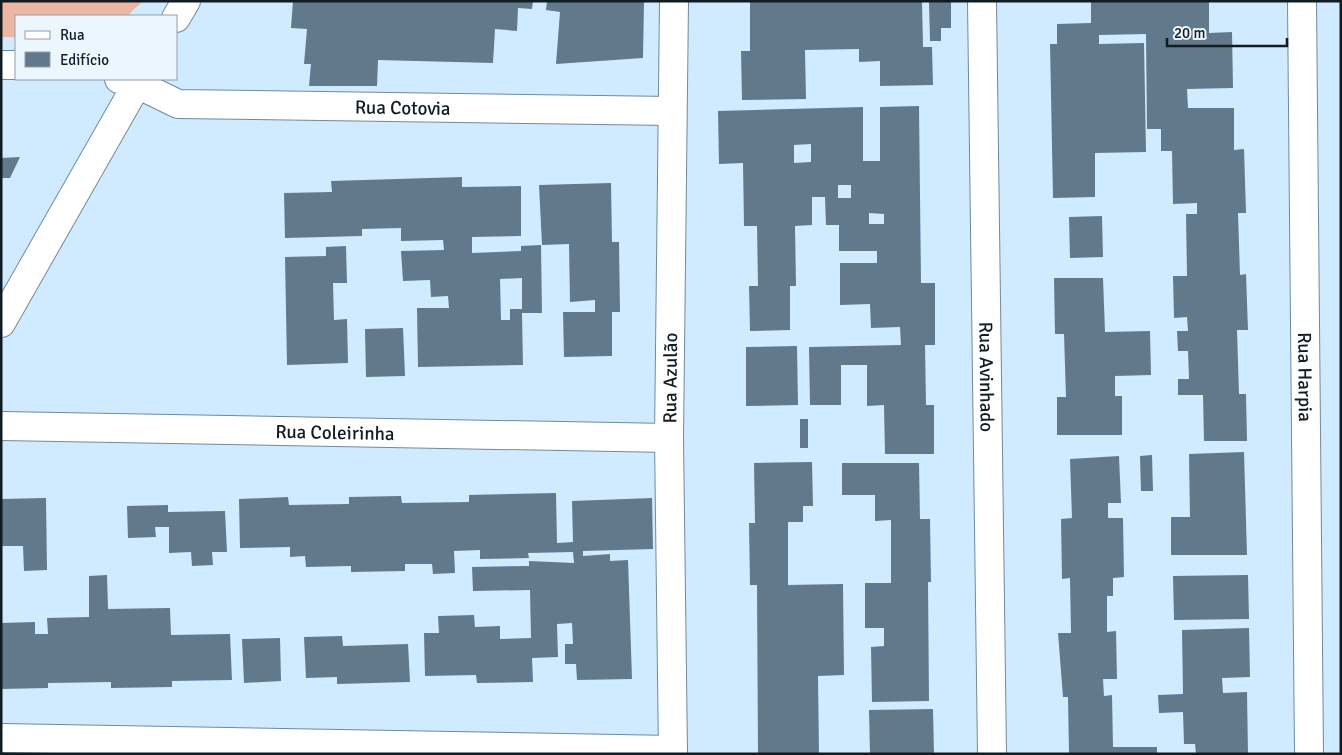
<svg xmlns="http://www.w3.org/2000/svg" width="1342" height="755" font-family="Signika,sans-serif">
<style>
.green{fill:#ebb7a3}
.building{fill:#61798b;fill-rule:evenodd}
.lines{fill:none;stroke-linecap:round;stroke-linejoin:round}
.minor-casing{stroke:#718a9c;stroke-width:30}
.minor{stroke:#fff;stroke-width:28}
.labels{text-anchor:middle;stroke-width:4;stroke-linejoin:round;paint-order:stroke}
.street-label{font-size:19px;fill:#111b22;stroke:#ebf6fe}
</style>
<rect width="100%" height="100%" fill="#d0ebff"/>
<path class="green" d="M 1,1 L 143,1 L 127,16 L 16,16 L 16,37 L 1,37 Z"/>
<g class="building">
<path d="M 293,1 L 533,1 L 532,9 L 518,8 L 517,31 L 495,29 L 493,63 L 378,60 L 377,86 L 309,86 L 311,64 L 304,64 L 307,29 L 291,28 Z"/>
<path d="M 547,1 L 644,1 L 643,58 L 556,64 L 560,12 L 546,10 Z"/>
<path d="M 922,1 L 923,47 L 932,47 L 933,85 L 880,86 L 880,61 L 859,62 L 859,49 L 805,50 L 806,99 L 742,100 L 741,51 L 750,51 L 750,2 Z"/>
<path d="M 951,1 L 951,28 L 941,28 L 941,41 L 930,41 L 929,2 Z"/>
<path d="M 1091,1 L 1209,1 L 1209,33 L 1232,32 L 1233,88 L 1187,89 L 1188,108 L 1234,108 L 1234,150 L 1244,149 L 1246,213 L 1238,213 L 1240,275 L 1246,274 L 1248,330 L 1237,330 L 1239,394 L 1246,394 L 1247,441 L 1204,441 L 1203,395 L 1178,395 L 1178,379 L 1189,379 L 1188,351 L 1178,351 L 1177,331 L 1188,331 L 1187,317 L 1174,318 L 1173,276 L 1187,276 L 1186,214 L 1197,214 L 1197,203 L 1173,204 L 1172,151 L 1161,151 L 1161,129 L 1147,129 L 1146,34 L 1099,35 L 1099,44 L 1144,43 L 1146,152 L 1095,153 L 1095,197 L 1053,198 L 1050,44 L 1057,44 L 1057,24 L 1091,23 Z"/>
<path d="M 919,106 L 921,283 L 935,283 L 935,345 L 925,345 L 926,405 L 934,405 L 934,454 L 885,454 L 884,405 L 867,406 L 867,365 L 841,365 L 841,405 L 810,405 L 809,347 L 901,345 L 900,327 L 871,328 L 870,304 L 840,305 L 840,263 L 877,263 L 877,251 L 839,251 L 839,225 L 826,225 L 825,197 L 812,197 L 812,225 L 795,226 L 796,286 L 790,286 L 790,330 L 750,331 L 749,286 L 758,286 L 757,226 L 744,226 L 743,163 L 719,164 L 718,111 L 863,107 L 863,161 L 880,161 L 880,107 ZM 811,144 L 811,162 L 794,163 L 794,145 ZM 838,185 L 851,185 L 851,198 L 838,198 ZM 869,213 L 884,214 L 884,224 L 869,224 Z"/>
<path d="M 20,157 L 10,178 L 1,178 L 1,158 Z"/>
<path d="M 462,177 L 462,187 L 521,186 L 521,236 L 472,237 L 472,253 L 521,251 L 521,246 L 541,245 L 542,313 L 522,313 L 523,365 L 418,367 L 417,308 L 449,308 L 448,296 L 431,297 L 430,280 L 403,281 L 401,251 L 444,250 L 443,240 L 401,241 L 401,228 L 362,229 L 362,236 L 285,238 L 284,193 L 332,192 L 331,181 ZM 522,278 L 522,309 L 510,309 L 510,320 L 501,320 L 500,279 Z"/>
<path d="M 611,183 L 612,242 L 619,242 L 620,312 L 612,312 L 612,356 L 564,357 L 563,312 L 595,312 L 595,300 L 570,302 L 569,244 L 542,245 L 539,185 Z"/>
<path d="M 1102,216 L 1103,257 L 1070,258 L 1069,217 Z"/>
<path d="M 346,246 L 347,283 L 333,283 L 334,320 L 347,319 L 348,363 L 287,365 L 285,257 L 326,256 L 326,247 Z"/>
<path d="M 1054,278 L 1103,278 L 1105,332 L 1150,331 L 1151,375 L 1115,376 L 1115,396 L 1122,396 L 1122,435 L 1057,435 L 1057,397 L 1066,397 L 1064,334 L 1055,334 Z"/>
<path d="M 403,328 L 405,376 L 366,377 L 365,329 Z"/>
<path d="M 797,346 L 798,405 L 746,406 L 746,347 Z"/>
<rect x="800" y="419" width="8" height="29"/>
<path d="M 1244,452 L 1247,555 L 1171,555 L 1171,517 L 1190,517 L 1189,454 Z"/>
<path d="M 1152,455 L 1153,491 L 1141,491 L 1140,456 Z"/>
<path d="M 1119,456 L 1121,503 L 1108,503 L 1108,518 L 1123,518 L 1124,577 L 1113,578 L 1113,596 L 1107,596 L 1107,632 L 1116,631 L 1117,679 L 1103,679 L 1104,696 L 1112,695 L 1113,747 L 1157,747 L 1157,754 L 1069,754 L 1068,697 L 1063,697 L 1058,633 L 1071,633 L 1070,578 L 1062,579 L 1061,519 L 1072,518 L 1070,459 Z"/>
<path d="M 812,462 L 813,506 L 803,506 L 803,522 L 788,522 L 788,585 L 843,584 L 844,675 L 818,676 L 819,754 L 758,754 L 757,585 L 750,585 L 749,523 L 755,523 L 754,463 Z"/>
<path d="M 842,463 L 919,463 L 920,519 L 930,519 L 931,582 L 928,582 L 929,701 L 872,702 L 871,647 L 884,646 L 884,628 L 865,628 L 865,583 L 891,583 L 891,520 L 875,521 L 875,495 L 842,495 Z"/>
<path d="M 556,493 L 557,543 L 573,542 L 572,501 L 652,498 L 653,549 L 583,551 L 583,556 L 610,554 L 610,561 L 628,560 L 632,679 L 577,680 L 576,664 L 565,664 L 565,644 L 573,644 L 572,623 L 557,624 L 558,657 L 532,658 L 533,682 L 477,683 L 476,675 L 425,676 L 424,633 L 439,633 L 438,616 L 474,615 L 475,627 L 500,626 L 500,639 L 531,638 L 530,590 L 473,591 L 472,567 L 529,566 L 529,561 L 574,563 L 573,552 L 528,553 L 529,558 L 480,559 L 480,550 L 454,551 L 455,573 L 433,574 L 432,564 L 405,564 L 405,571 L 351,572 L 351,566 L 306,567 L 305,556 L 290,557 L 290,547 L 240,548 L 239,499 L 288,497 L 289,505 L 349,504 L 349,497 L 401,496 L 402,503 L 469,502 L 469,495 Z"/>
<path d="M 46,498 L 47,570 L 24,571 L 23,546 L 1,546 L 1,499 Z"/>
<path d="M 168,505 L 168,512 L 225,511 L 227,552 L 212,552 L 213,565 L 192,566 L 191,552 L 169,553 L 169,527 L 155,527 L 156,537 L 128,538 L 127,506 Z"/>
<path d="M 107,575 L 108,609 L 170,608 L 171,635 L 230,634 L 232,680 L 172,681 L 172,687 L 111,688 L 111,682 L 48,683 L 48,688 L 1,689 L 1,623 L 35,622 L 35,634 L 48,634 L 47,618 L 89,617 L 89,576 Z"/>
<path d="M 1248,575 L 1249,619 L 1174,620 L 1173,576 Z"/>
<path d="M 1249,628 L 1250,677 L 1222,678 L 1223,693 L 1247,692 L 1248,754 L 1196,754 L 1195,744 L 1184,744 L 1183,712 L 1159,713 L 1158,695 L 1183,694 L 1182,630 Z"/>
<path d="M 342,636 L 343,646 L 408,644 L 410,682 L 337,684 L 337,677 L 306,678 L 304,637 Z"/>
<path d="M 280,638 L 281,681 L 244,683 L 242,639 Z"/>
<path d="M 933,709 L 934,754 L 870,754 L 869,710 Z"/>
</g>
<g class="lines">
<g class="minor-casing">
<g id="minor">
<path id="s1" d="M 982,1 L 992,754"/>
<path id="s2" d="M 1302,1 L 1309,754"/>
<path d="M 176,18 L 186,1"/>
<path d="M 1,65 L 16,65"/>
<path id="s3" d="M 119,79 L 137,84 L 178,104 L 672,111"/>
<path d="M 1,323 L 140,79"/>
<path id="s4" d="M 1,426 L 669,438"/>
<path d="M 1,738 L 673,750"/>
<path id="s5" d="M 673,754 L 669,438 L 674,1"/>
</g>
</g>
<use href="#minor" class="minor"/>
</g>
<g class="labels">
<g class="street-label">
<text dy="7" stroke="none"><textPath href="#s3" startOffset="289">Rua Cotovia</textPath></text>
<text dy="7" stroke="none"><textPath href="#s5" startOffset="376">Rua Azulão</textPath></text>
<text dy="7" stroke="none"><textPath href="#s1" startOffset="376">Rua Avinhado</textPath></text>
<text dy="7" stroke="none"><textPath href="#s2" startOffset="376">Rua Harpia</textPath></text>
<text dy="7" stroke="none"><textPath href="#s4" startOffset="334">Rua Coleirinha</textPath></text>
</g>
</g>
<rect width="1342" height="755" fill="none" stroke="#111b22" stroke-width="5"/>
<rect x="15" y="15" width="162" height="65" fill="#ebf6fe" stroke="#949ea6"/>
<rect x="25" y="31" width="25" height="8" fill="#ffffff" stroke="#949ea6"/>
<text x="60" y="40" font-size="15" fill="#111b22">Rua</text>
<rect x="25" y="52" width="25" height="15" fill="#61798b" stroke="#949ea6"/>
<text x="60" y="65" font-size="15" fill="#111b22">Edifício</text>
<path d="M1167 38v8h120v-8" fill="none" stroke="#111b22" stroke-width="2.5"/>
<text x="1174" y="38" font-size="15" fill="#111b22" stroke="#ebf6fe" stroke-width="4" paint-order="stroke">20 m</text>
</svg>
